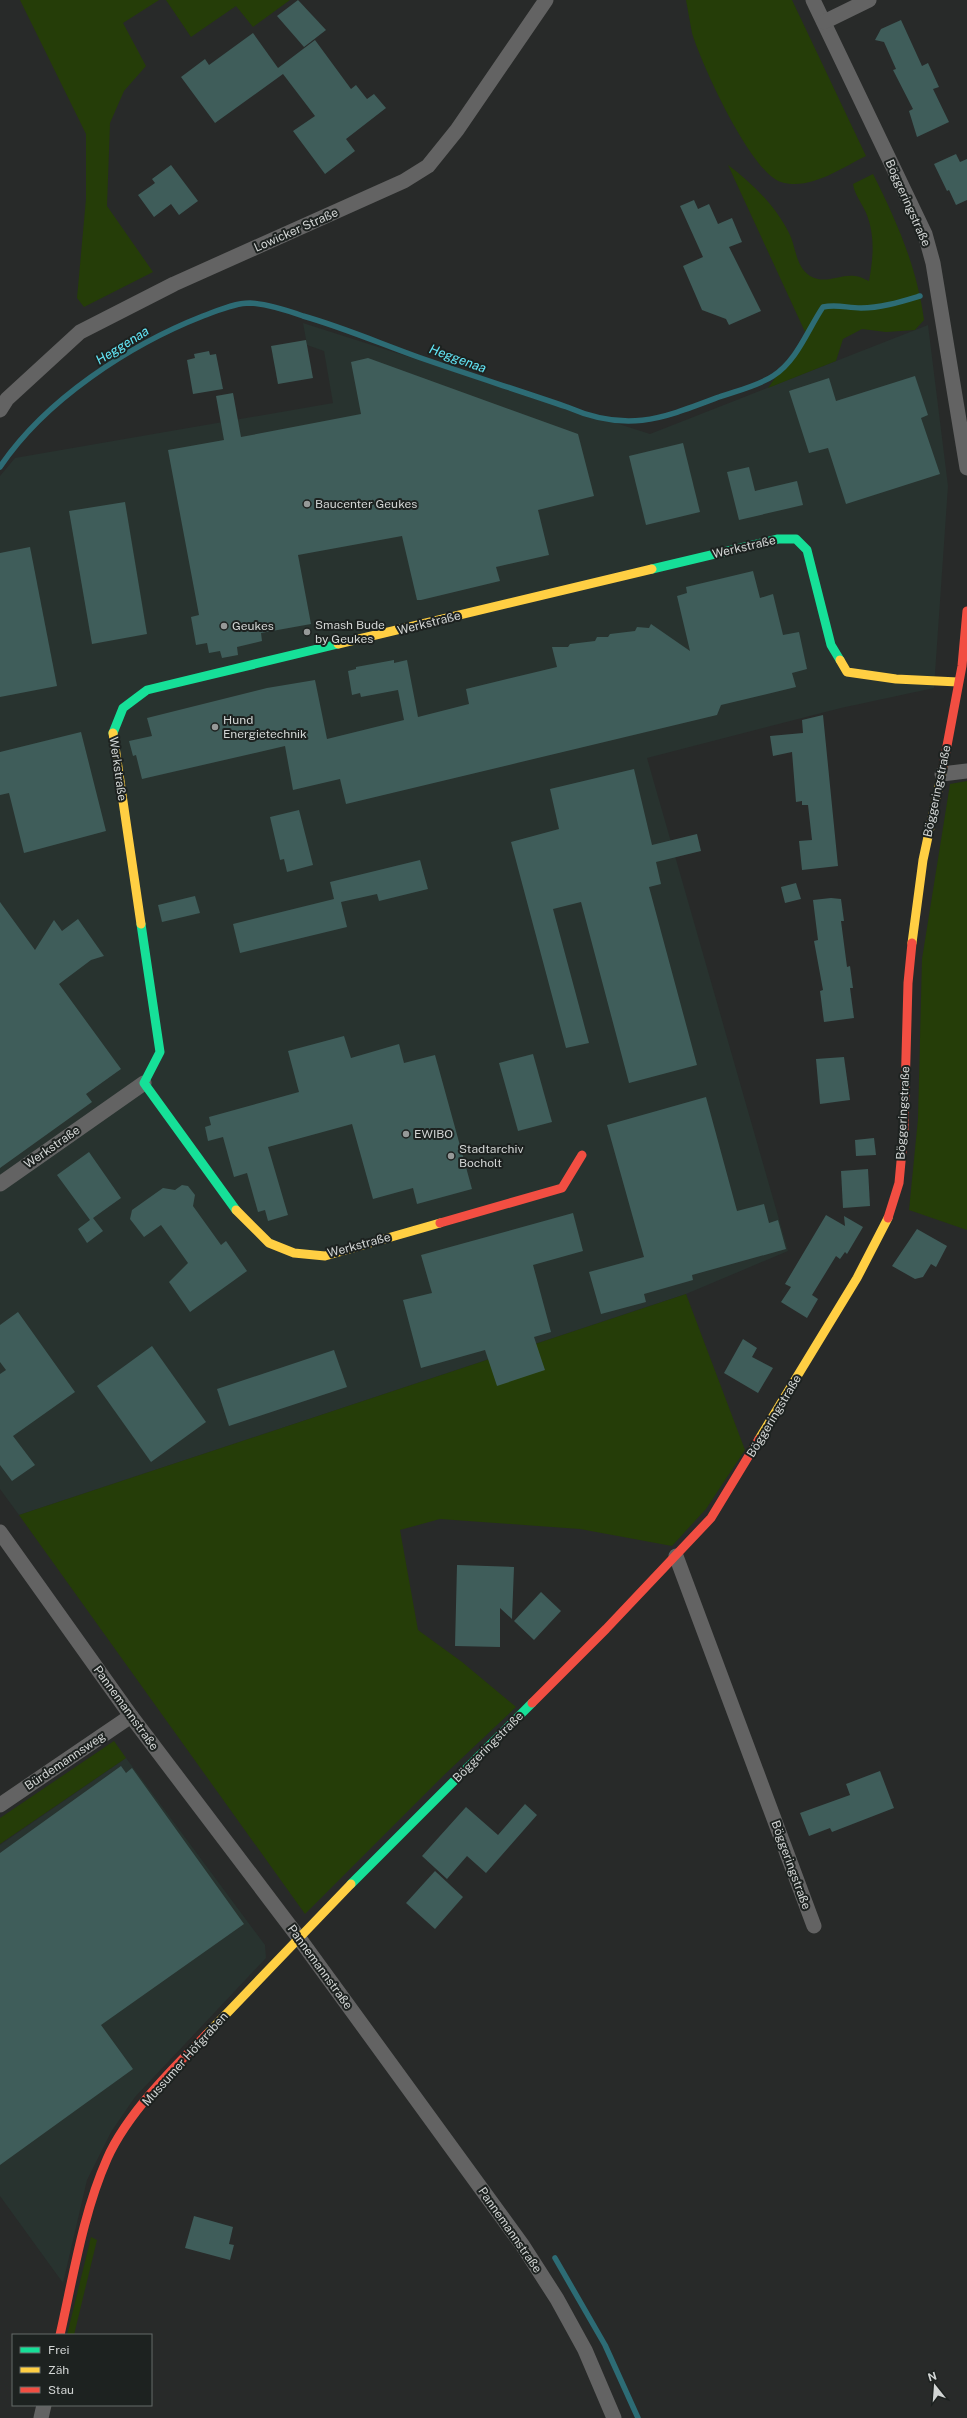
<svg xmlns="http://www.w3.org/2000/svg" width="967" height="2418" font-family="'Public Sans',sans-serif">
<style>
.built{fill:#28332f}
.green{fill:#253d08}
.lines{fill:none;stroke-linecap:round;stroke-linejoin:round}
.stream{stroke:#2d6c75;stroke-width:5.5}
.building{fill:#3f5d5a}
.street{stroke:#636363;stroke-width:15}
.fast{stroke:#16e098;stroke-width:9}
.slow{stroke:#ffcf43;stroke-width:9}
.jam{stroke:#f24e42;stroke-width:9}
.poi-dot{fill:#969998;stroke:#1d2220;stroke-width:1.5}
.labels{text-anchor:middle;stroke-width:4;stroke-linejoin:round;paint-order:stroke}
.street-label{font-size:12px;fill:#d2d5d4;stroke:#1d2220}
.poi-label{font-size:12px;fill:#d2d5d4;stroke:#1d2220;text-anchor:start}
.water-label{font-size:13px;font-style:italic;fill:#63e8f9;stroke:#1d2220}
</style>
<rect width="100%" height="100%" fill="#282a29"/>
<g class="built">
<path d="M 303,323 L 650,434 L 928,325 L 948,486 L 934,688 L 841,708 L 647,758 L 788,1251 L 686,1294 L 19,1515 L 0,1489 L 0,476 L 15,458 L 333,403 L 324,351 L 307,345 Z"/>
<path d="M 126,1758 L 265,1945 L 266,1958 L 135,2097 L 111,2132 L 87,2180 L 63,2283 L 0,2196 L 0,1845 Z"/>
</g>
<g class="green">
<path d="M 20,0 L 159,0 L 123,23 L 146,66 L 124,91 L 110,123 L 107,206 L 153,272 L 84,307 L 77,298 L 86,199 L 86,134 Z"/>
<path d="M 166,0 L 290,0 L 253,27 L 236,6 L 191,37 Z"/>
<path d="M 686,0 L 792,0 L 866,156 C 841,168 810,191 781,182 C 751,173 701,63 692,33 C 690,22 688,11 686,0 Z"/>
<path d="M 728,165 C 752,183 775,205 789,233 C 796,246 795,266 810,276 C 826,285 839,274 855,276 C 859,276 864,279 869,281 C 873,260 875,238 868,218 C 864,205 855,197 853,184 L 873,174 C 897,222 917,267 924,320 L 915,330 L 886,332 L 862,329 L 843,339 L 836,361 L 768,388 L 806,334 Z"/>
<path d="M 967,781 L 967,1230 L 909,1210 L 918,1119 L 922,959 L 950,784 Z"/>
<path d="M 686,1294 L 745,1450 L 706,1509 L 672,1546 L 580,1529 L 440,1519 L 400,1530 L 418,1630 L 462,1662 L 516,1707 L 444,1775 L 305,1914 L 19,1515 Z"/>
<path d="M 114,1741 L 126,1758 L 0,1844 L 0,1818 Z"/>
<path d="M 91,2237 L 97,2240 L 74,2335 L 67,2335 Z"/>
</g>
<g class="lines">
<g class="stream">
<path d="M 0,467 C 45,400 129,345 203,316 C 217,311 234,303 250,303 C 267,304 286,310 303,316 C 342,327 379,343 418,357 C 467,374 517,390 567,407 C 627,433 661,419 719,397 C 736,391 758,386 773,376 C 797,361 808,329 823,307 C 837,304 847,308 861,308 C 881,308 900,302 920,296"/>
<path d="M 555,2258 L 605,2345 L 638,2418"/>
</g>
</g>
<g class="building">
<path d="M 298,0 L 326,30 L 304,47 L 277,16 Z"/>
<path d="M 901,20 L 922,66 L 928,63 L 939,87 L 933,89 L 949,122 L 917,137 L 909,111 L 913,109 L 893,70 L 896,69 L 884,42 L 875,40 L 881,29 Z"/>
<path d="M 253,33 L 278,68 L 315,40 L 351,89 L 356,85 L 367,99 L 374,94 L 386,108 L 346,139 L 355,151 L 325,174 L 293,131 L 315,116 L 283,74 L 215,123 L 181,77 L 205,59 L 209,65 Z"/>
<path d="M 956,154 L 960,162 L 967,159 L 967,200 L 956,205 L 949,190 L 947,191 L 934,164 Z"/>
<path d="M 171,165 L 198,201 L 179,215 L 171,204 L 154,217 L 138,195 L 155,183 L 152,179 Z"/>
<path d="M 694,200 L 698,209 L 709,204 L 718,224 L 732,218 L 742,242 L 729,247 L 761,311 L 729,325 L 726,319 L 702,310 L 683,266 L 703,257 L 680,206 Z"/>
<path d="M 306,340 L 313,378 L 278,384 L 271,346 Z"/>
<path d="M 209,351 L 210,355 L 216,354 L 223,389 L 193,394 L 187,360 L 195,358 L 194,354 Z"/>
<path d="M 368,358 L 578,434 L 594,496 L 538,510 L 549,555 L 496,567 L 500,581 L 421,600 L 417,600 L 402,536 L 298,555 L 311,624 L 261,633 L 262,641 L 237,647 L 238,655 L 222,658 L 220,651 L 209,653 L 207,643 L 196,645 L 191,617 L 199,615 L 168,450 L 224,440 L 216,396 L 233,393 L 241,437 L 361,414 L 351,362 Z"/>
<path d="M 915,376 L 928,415 L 921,418 L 940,474 L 846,504 L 828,448 L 809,453 L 789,391 L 829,378 L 836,401 Z"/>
<path d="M 683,443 L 700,512 L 646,525 L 629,456 Z"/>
<path d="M 749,467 L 755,491 L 797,481 L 803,505 L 739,520 L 727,472 Z"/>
<path d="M 125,502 L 147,634 L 92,644 L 69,511 Z"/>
<path d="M 30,547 L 57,686 L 0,697 L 0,553 Z"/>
<path d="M 753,571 L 760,598 L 773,594 L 783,635 L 799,632 L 807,669 L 792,673 L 796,687 L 721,705 L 717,715 L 346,804 L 340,779 L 293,790 L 285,746 L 142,779 L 136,755 L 133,756 L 129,741 L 152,736 L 147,718 L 267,688 L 315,680 L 327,739 L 404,720 L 398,690 L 361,697 L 360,693 L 352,695 L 348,671 L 356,669 L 356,667 L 394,660 L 394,663 L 407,660 L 418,717 L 469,704 L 466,689 L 557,667 L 552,647 L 568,647 L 570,644 L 595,641 L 597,637 L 608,637 L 610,634 L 635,631 L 637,627 L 649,628 L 651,624 L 690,651 L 677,596 L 687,593 L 686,587 Z"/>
<path d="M 823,715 L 838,866 L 802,870 L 799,841 L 812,840 L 808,805 L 802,805 L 802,801 L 796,802 L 792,752 L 773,756 L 770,736 L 803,733 L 802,720 Z"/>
<path d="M 81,732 L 106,831 L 24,853 L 9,793 L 0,795 L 0,752 Z"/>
<path d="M 634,769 L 652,845 L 697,834 L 701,851 L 656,862 L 661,884 L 649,887 L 697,1065 L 629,1083 L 581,902 L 553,909 L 589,1043 L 566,1048 L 511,842 L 559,829 L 550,789 Z"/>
<path d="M 299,810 L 313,865 L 287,872 L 284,859 L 280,860 L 270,817 Z"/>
<path d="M 420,860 L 428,889 L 379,901 L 377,894 L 341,902 L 347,927 L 240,953 L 233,924 L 334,899 L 330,882 Z"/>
<path d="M 796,883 L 801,899 L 785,903 L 781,887 Z"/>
<path d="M 195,896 L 200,913 L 162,922 L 158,905 Z"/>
<path d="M 831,898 L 841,899 L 844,921 L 841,921 L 847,967 L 850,966 L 853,988 L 850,988 L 854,1018 L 824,1022 L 820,991 L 823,990 L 814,941 L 818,940 L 813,900 Z"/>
<path d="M 0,902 L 35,950 L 54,920 L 62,931 L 78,919 L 104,956 L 91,960 L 59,984 L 121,1069 L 86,1094 L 92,1102 L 0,1168 Z"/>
<path d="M 344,1036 L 351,1058 L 399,1044 L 404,1063 L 435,1055 L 472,1189 L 417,1204 L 413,1188 L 373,1199 L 352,1124 L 268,1147 L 288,1215 L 268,1221 L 265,1210 L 258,1212 L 247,1173 L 234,1177 L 223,1137 L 208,1141 L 205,1127 L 211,1125 L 209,1117 L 299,1092 L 288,1051 Z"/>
<path d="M 533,1054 L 552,1122 L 518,1131 L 499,1063 Z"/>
<path d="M 844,1057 L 850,1100 L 820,1104 L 816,1059 Z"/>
<path d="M 706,1097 L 737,1211 L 764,1204 L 769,1223 L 778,1220 L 786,1249 L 692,1275 L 693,1280 L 644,1294 L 646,1302 L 601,1314 L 589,1272 L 644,1257 L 607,1125 Z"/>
<path d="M 874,1138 L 876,1155 L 856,1156 L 855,1140 Z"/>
<path d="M 89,1152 L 121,1198 L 93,1218 L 103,1231 L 87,1243 L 78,1229 L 90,1220 L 57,1175 Z"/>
<path d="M 868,1169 L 870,1206 L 843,1208 L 841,1171 Z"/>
<path d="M 182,1185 L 188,1186 L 195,1195 L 193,1206 L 221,1245 L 226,1241 L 247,1271 L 190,1312 L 169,1282 L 188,1263 L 161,1225 L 144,1237 L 130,1219 L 132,1210 L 163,1188 L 175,1190 Z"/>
<path d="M 573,1213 L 583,1251 L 533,1265 L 551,1332 L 534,1337 L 545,1370 L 497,1386 L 485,1350 L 421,1368 L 403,1300 L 432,1293 L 421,1255 Z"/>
<path d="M 826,1215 L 845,1226 L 844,1216 L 863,1227 L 847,1254 L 845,1252 L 840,1259 L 836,1256 L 812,1295 L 818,1299 L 807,1318 L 781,1302 L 791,1287 L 785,1284 Z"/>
<path d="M 917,1229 L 947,1246 L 936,1267 L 931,1264 L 923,1277 L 915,1279 L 892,1266 Z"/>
<path d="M 18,1312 L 75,1392 L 13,1436 L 35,1465 L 12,1481 L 0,1465 L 0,1374 L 6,1370 L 0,1362 L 0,1325 Z"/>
<path d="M 743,1339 L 757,1348 L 752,1357 L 773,1368 L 758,1393 L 724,1373 Z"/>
<path d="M 152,1346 L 206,1422 L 151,1462 L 97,1386 Z"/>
<path d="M 334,1350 L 347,1387 L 229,1426 L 217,1389 Z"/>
<path d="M 457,1565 L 514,1567 L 512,1619 L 500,1608 L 500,1647 L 455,1646 Z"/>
<path d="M 541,1592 L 561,1611 L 534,1640 L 514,1621 Z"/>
<path d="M 121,1766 L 126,1773 L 132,1768 L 244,1924 L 101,2025 L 133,2069 L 0,2165 L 0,1853 Z"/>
<path d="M 880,1771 L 894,1808 L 832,1832 L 830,1828 L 809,1836 L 800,1813 L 850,1795 L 846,1784 Z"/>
<path d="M 525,1804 L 537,1815 L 486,1873 L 467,1856 L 447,1879 L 422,1856 L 466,1807 L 498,1835 Z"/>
<path d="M 435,1871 L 463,1897 L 435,1929 L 406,1903 Z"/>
<path d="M 194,2216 L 233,2227 L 229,2244 L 234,2245 L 230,2260 L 185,2248 Z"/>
</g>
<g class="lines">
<g class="street">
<path d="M 813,0 L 925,234 L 933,263 L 967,468"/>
<path d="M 824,22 L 869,0"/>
<path d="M 0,410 L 7,399 L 80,332 L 174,284 L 404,181 L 428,166 L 457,130 L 546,0"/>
<path d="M 942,774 L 967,771"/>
<path d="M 0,1184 L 144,1083"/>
<path d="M 0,1532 L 131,1716 L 299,1938 L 523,2246 L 557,2299 L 585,2350 L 614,2418"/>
<path d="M 676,1556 L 814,1926"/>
<path d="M 0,1805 L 131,1716"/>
<path d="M 41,2418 L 44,2405"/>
</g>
<g class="fast">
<path d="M 652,569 L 778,539 L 796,539 L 807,550 L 831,645 L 840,660"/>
<path d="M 113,733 L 123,708 L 147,690 L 338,644"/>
<path d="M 141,924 L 160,1052 L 144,1083 L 236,1210"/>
<path d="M 351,1884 L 532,1703"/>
</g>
<g class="slow">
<path d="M 338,644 L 652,569"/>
<path d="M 840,660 L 847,672 L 896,679 L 958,682"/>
<path d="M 113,733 L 141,924"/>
<path d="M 912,943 L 923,860 L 943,767"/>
<path d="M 236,1210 L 269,1243 L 294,1253 L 325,1256 L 440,1223"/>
<path d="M 759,1439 L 857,1278 L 888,1218"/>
<path d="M 207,2034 L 351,1884"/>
</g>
<g class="jam">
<path d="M 943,767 L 962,666 L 967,611"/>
<path d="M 888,1218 L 899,1183 L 904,1129 L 908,983 L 912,943"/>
<path d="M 440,1223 L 562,1188 L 582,1155"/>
<path d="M 532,1703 L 606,1629 L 711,1518 L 759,1439"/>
<path d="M 60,2335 C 73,2278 83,2213 107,2159 C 126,2115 173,2068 207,2034"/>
</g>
</g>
<g class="poi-dot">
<circle cx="307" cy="504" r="4"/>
<circle cx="224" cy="626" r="4"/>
<circle cx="307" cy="632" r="4"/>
<circle cx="215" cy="727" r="4"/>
<circle cx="406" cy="1134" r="4"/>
<circle cx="451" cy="1156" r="4"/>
</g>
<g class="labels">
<g class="street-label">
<text transform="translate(908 203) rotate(66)" y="4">Böggeringstraße</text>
<text transform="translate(296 230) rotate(-24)" y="4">Lowicker Straße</text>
<text transform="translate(744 547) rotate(-13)" y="4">Werkstraße</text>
<text transform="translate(429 623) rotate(-14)" y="4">Werkstraße</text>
<text transform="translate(118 769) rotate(82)" y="4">Werkstraße</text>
<text transform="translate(937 791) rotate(-78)" y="4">Böggeringstraße</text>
<text transform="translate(903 1113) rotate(-87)" y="4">Böggeringstraße</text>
<text transform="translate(52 1147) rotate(-35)" y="4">Werkstraße</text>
<text transform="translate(359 1245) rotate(-15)" y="4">Werkstraße</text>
<text transform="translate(774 1416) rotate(-59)" y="4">Böggeringstraße</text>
<text transform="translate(126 1708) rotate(54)" y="4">Pannemannstraße</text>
<text transform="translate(488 1747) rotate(-45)" y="4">Böggeringstraße</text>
<text transform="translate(65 1761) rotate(-34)" y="4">Bürdemannsweg</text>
<text transform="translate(791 1865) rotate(70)" y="4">Böggeringstraße</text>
<text transform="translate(320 1967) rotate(54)" y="4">Pannemannstraße</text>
<text transform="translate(185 2059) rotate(-48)" y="4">Mussumer Höfgraben</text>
<text transform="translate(510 2230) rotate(55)" y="4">Pannemannstraße</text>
</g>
<g class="poi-label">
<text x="315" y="508">Baucenter Geukes</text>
<text x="315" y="629">Smash Bude<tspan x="315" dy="14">by Geukes</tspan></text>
<text x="232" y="630">Geukes</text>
<text x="223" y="724">Hund<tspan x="223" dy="14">Energietechnik</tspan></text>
<text x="414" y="1138">EWIBO</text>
<text x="459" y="1153">Stadtarchiv<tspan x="459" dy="14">Bocholt</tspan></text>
</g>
<g class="water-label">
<text transform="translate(122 345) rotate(-32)" y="5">Heggenaa</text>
<text transform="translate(458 358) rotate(20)" y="5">Heggenaa</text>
</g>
</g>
<rect x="12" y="2334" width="140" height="72" fill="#1d2220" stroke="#656a68"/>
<rect x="20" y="2347" width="20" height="6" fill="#16e098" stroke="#656a68"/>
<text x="48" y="2354" font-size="12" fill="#d2d5d4">Frei</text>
<rect x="20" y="2367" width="20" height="6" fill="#ffcf43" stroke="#656a68"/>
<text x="48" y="2374" font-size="12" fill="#d2d5d4">Zäh</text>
<rect x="20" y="2387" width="20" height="6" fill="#f24e42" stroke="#656a68"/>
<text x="48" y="2394" font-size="12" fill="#d2d5d4">Stau</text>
<g transform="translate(935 2386) rotate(343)" stroke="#1d2220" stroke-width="3" paint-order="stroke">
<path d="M0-3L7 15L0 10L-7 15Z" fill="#d2d5d4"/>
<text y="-6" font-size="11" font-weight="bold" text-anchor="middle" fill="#d2d5d4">N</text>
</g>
</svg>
